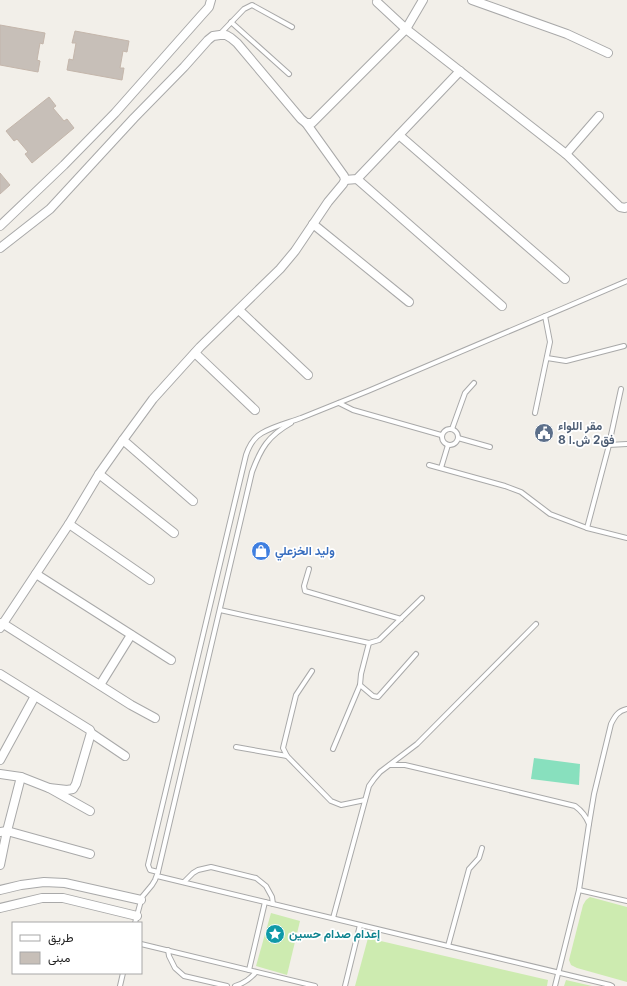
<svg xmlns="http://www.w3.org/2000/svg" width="627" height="986" font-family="Inter,Vazirmatn,sans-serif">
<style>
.grass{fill:#cdebb0}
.pitch{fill:#88e0be}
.building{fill:#c7bfb8;stroke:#c4b6ab}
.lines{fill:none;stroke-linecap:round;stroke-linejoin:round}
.lane-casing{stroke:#a9a9a9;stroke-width:6}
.street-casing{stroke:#a9a9a9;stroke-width:10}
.lane{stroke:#fff;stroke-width:4}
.street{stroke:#fff;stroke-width:8}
.labels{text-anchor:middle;stroke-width:3.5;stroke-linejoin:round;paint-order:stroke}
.service-label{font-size:12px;font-weight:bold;fill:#4e5e75;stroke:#fff;text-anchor:start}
.shop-label{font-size:12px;font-weight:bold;fill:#366cbe;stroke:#fff;text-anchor:start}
.culture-label{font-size:12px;font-weight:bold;fill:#0d838f;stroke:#fff;text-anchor:start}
</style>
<rect width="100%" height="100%" fill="#f2efe9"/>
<g class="grass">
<path d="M 590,897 L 627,907 L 627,982 L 577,968 L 571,965 L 569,960 L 583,905 L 586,900 Z"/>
<path d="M 271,913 L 300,921 L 287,975 L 256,966 Z"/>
<path d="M 368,938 L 548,980 L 547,986 L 355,986 Z"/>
<path d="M 566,980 L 592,986 L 564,986 Z"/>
</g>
<path class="pitch" d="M 534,758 L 580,764 L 579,785 L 531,779 Z"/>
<g class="building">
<path d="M 0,25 L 45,33 L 43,44 L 40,43 L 37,60 L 40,61 L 38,72 L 0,65 Z"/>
<path d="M 75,31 L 129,41 L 127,52 L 123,51 L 120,68 L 124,68 L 122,80 L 67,70 L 69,59 L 73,60 L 76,43 L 72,43 Z"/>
<path d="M 49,97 L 56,106 L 53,108 L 64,121 L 67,119 L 74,128 L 32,163 L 25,154 L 28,152 L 17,139 L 14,141 L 6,131 Z"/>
<path d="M 0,173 L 10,185 L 0,194 Z"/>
</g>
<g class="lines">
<g class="lane-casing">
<g id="lane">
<path d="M 231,22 L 289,74"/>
<path d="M 220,34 L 244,9 L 252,5 L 292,27"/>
<path d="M 547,358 L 566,361 L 624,346"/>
<path d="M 339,403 L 353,410 L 441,435"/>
<path d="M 535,413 L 550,342 L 545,316"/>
<circle cx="450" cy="437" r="8"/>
<path d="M 452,429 L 465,393 L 474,383"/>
<path d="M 458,438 L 490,447"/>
<path d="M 608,445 L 627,444"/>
<path d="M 429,465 L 505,486 L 521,492 L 550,514 L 587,528 L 627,538"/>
<path d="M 441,468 L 448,445"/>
<path d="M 587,528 L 608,449 L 621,389"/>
<path d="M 309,569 L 304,586 L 305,591 L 401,619"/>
<path d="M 220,610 L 369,643 L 379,640 L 422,598"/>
<path d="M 312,671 L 296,695 L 283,748 L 287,756 L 331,801 L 341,805 L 365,800"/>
<path d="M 360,685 L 373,696 L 378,697 L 416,654"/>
<path d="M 236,747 L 287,756"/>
<path d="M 333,749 L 360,685 L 361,674 L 369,643"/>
<path d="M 390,765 L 405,765 L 422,769 L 575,806 C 582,811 586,816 589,824 L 579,890 L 555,986"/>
<path d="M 589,824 L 594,794 L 611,724 C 615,716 618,711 627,709"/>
<path d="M 158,872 L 150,870 L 148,865 L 246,455 C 249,446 253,438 262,433 C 274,426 287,423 301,418 C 323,409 346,400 368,391 C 455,354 541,318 627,281"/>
<path d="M 157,876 L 610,985 L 612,986"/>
<path d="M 184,882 L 193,873 L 198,870 L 211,867 L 256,878 L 266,886 L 272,897 L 273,904"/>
<path d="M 579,890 L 627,901"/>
<path d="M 333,918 L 369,786 L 374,779 L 380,772 L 417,744 L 536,624"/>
<path d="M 135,923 L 142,897 L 152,885 L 155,880 L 158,872 L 252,472 C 261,448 268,436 291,423"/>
<path d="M 141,944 L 315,986"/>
<path d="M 448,946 L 469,869 L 479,858 L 482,848"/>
<path d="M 168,950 L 169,956 L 175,968 L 184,976 L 227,986"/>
<path d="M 249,970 L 265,902"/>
<path d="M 120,986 L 123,973"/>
<path d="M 235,986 C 245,983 250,979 256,972"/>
<path d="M 345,986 L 360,925"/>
</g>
</g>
<g class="street-casing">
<g id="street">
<path d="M 472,0 L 567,34 L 608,53"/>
<path d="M 377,2 L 406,29 L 566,154 L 620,207 L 625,208 L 627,207"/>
<path d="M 399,135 L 565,279"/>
<path d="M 566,154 L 599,116"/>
<path d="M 357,179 L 502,306"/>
<path d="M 345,180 L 357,179 L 460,71"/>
<path d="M 313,224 L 409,302"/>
<path d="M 0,226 L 64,165 L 115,113 L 200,17 L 209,7 L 211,0"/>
<path d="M 0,248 L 50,209 L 134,118 L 184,67 L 208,40 L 213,36 L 220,35 L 226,35 L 231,38 L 237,43 L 301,119 L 306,123 L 312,123 L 406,29 L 423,0"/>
<path d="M 239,310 L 308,375"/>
<path d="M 195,353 L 255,410"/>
<path d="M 123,440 L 193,501"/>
<path d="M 99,474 L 174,533"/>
<path d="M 69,524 L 150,580"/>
<path d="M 36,574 L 171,660"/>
<path d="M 2,623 L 131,705 L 155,718"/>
<path d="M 0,628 L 69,524 L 99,474 L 123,440 L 153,399 L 200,347 L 280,269 L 295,251 L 328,202 L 343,184 L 345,180 L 344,176 L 306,123"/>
<path d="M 0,674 L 90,730 L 91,733 L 76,784 L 73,789 L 67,790 L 49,788"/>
<path d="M 100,685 L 131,635"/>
<path d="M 91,733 L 125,756"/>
<path d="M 0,760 L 35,696"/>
<path d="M 0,774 L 21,777 L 49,788 L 90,811"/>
<path d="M 0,832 L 7,831 L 90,854"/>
<path d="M 0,865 L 7,831 L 21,777"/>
<path d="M 0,890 L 21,885 L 44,882 L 65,883 L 141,900"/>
<path d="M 0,908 L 42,898 L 63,898 L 137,916"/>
</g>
</g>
<use href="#lane" class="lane"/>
<use href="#street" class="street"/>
</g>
<defs>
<g id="civic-disc" transform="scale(1)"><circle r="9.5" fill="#5c6f8a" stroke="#fff"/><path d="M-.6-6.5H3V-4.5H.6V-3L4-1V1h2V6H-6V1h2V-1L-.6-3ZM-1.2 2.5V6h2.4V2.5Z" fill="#fff"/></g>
<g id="shop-disc" transform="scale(1)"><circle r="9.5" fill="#3f7fe0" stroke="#fff"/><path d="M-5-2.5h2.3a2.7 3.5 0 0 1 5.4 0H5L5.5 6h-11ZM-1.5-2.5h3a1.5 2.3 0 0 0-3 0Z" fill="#fff"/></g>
<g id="sight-disc" transform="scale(1)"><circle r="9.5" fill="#0f9aa8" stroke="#fff"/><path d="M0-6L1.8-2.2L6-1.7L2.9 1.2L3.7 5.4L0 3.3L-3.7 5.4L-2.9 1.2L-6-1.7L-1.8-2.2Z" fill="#fff"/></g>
</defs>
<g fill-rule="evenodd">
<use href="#civic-disc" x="544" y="433"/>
<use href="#shop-disc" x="261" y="551"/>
<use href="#sight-disc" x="275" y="934"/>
</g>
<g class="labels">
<g class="service-label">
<text x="558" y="430">مقر اللواء<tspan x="558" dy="14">8 فق2 ش.ا</tspan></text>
</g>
<g class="shop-label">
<text x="275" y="555">وليد الخزعلي</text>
</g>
<g class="culture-label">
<text x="289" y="938">إعدام صدام حسين</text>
</g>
</g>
<rect x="12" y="922" width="130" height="52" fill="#ffffff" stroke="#a7a7a7"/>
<rect x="20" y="935" width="20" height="6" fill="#ffffff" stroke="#a7a7a7"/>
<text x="48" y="942" font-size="12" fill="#222222">طريق</text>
<rect x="20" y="952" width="20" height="12" fill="#c7bfb8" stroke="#a7a7a7"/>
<text x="48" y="962" font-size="12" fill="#222222">مبنى</text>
</svg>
